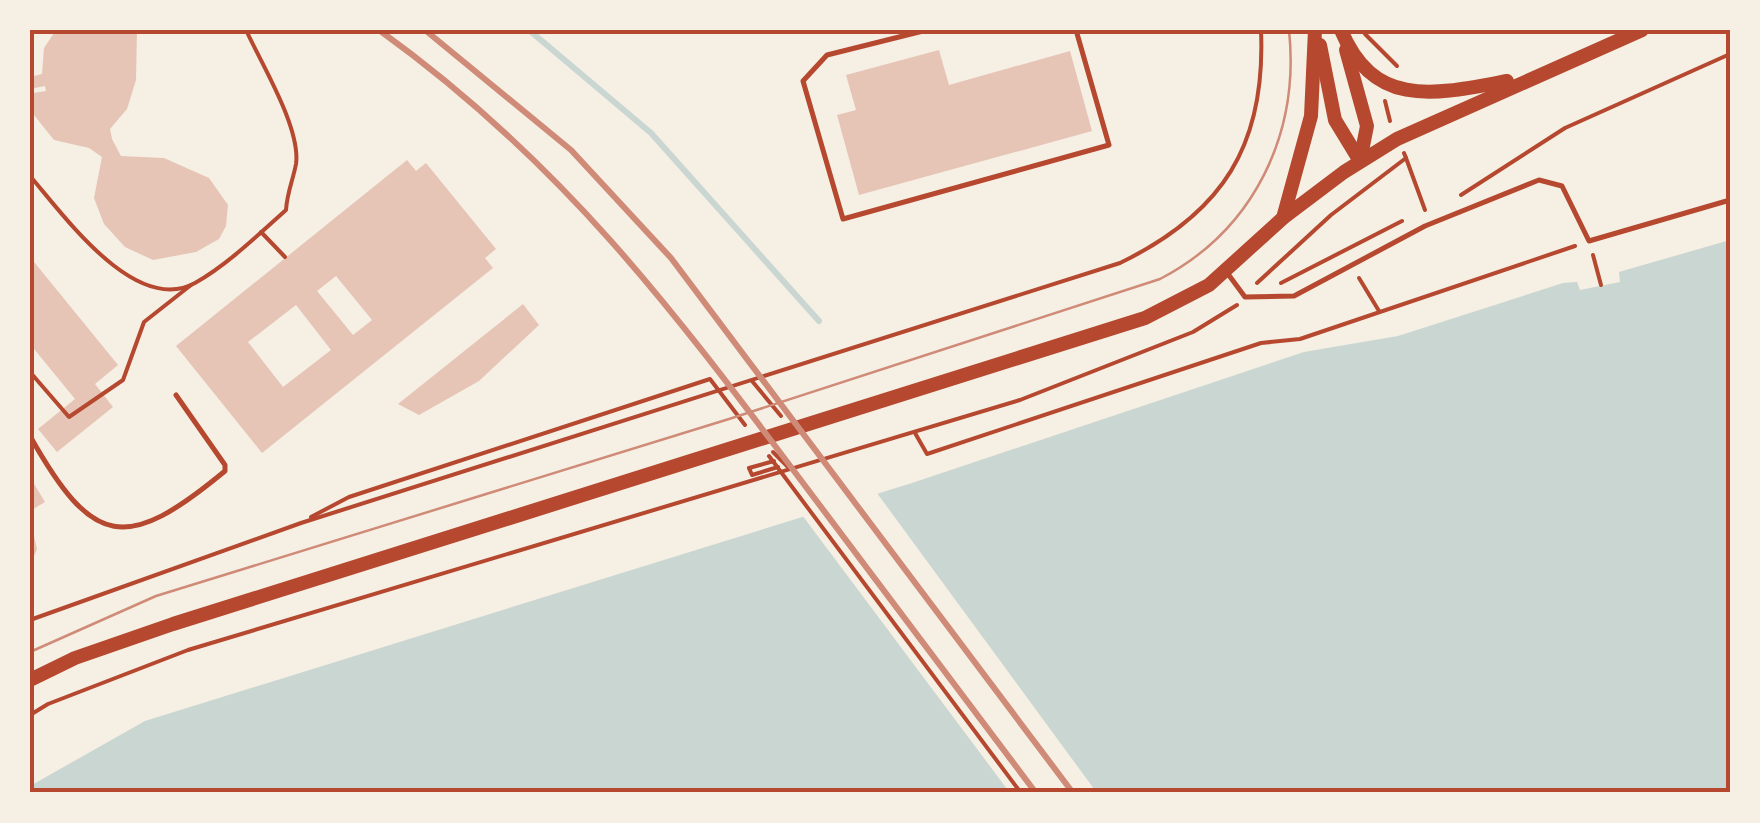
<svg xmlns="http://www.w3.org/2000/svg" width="1760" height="823" font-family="'PT Sans Narrow',sans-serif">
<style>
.water{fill:#c9d6d2}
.pier{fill:#f6efe4}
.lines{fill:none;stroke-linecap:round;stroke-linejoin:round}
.stream{stroke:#c9d6d2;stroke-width:6}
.building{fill:#e6c5b7;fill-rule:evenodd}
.path{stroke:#b5482f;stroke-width:4}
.service{stroke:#b5482f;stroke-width:5}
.secondary{stroke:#b5482f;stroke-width:14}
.tram{stroke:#cf8b77;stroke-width:2.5}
.rail{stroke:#cf8b77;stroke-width:6}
.neatline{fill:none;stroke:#b5482f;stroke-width:4}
</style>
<rect width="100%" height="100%" fill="#f6efe4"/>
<path class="water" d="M 1730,240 L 1730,793 L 30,793 L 30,786 L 145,721 L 912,483 L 1304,352 L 1398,336 L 1563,283 L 1577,282 L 1580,290 L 1620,282 L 1619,272 Z"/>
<path class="pier" d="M 874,489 L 1097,793 L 1010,793 L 799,511 Z"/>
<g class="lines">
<path class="stream" d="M 529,30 L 651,133 L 819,321"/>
</g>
<g class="building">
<path d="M 56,30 L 137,30 L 136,80 L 127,109 L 110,129 L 112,139 L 121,156 L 164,158 L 209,178 L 228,205 L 226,226 L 219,239 L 196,252 L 153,260 L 125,247 L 104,224 L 94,198 L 102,157 L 89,148 L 54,140 L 34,115 L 33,93 L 46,91 L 45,86 L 30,89 L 30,77 L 42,74 L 44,48 Z"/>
<path d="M 939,50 L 949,85 L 1070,51 L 1092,131 L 859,195 L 837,115 L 856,110 L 846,75 Z"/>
<path d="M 407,160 L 416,171 L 426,163 L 496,249 L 485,258 L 493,268 L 262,453 L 176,346 ZM 336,276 L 372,320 L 353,335 L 317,291 ZM 296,305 L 331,350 L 283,387 L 248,342 Z"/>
<path d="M 30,257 L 118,365 L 95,384 L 113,407 L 57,452 L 38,429 L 75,399 L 30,344 Z"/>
<path d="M 523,304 L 539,325 L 479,381 L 419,415 L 398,404 Z"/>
<path d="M 30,477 L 45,502 L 30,511 Z"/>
<path d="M 30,519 L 37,549 L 30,566 Z"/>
</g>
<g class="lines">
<g class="path">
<path d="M 1365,34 L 1397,66"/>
<path d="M 1385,101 L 1390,121"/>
<path d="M 1406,158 L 1425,210"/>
<path d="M 30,176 C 63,214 135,316 195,283 C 227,265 258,235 286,210 C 287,193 293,180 296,164 C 301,128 261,63 246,30"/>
<path d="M 1461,195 L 1565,128 L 1730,54"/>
<path d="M 261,232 L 285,257"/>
<path d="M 1593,255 L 1601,285"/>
<path d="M 1359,278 L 1379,311"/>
<path d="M 1257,283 L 1331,215 L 1406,158 L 1404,153"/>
<path d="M 1281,283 L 1402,221"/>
<path d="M 30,372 L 69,417 L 123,380 L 144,322 L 191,285"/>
<path d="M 752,381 L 781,416"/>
<path d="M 915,433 L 927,454 L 1261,343 L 1300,339 L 1575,246"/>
<path d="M 773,452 L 790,469"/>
<path d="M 769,456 L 1021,793"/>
<path d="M 749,468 L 752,475 L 778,467"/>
<path d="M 749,468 L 774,461"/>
<path d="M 311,517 L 349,497 L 710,379 L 745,425"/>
<path d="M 30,620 L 301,523 L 1120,263 C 1223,213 1266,145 1261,30"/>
<path d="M 30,715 L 48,704 L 188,650 L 1020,400 L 1193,332 L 1237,305"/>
</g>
<g class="service">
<path d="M 747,30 L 750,30"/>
<path d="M 927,30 L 827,55 L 803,81 L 843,219 L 1109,145 L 1076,30"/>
<path d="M 1228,274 L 1245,297 L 1294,296 L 1425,226 L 1539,180 L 1562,186 L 1589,241 L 1730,200"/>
<path d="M 30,436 C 93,548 126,553 225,471 L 225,465 L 176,395"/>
</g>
<g class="secondary">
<path d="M 1341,30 C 1374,110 1437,94 1507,81"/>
<path d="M 1320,45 L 1335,120 L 1360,161"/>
<path d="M 1346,50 L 1367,126 L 1360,161"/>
<path d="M 1283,218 L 1311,116 L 1315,30"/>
<path d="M 30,680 L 75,658 L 173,624 L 1145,318 L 1209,285 L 1283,218 L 1344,172 L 1397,139 L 1642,30"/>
</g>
<path class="tram" d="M 30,652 L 156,596 L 729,419 L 1160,279 C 1254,230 1300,134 1289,30"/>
<g class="rail">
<path d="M 379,30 C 561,161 670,306 803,483 C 881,586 959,689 1036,793"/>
<path d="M 425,30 L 571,150 L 671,258 L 1073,793"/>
</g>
</g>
<rect width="1760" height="823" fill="none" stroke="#f6efe4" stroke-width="65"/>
<rect x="32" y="32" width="1696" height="758" class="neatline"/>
</svg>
